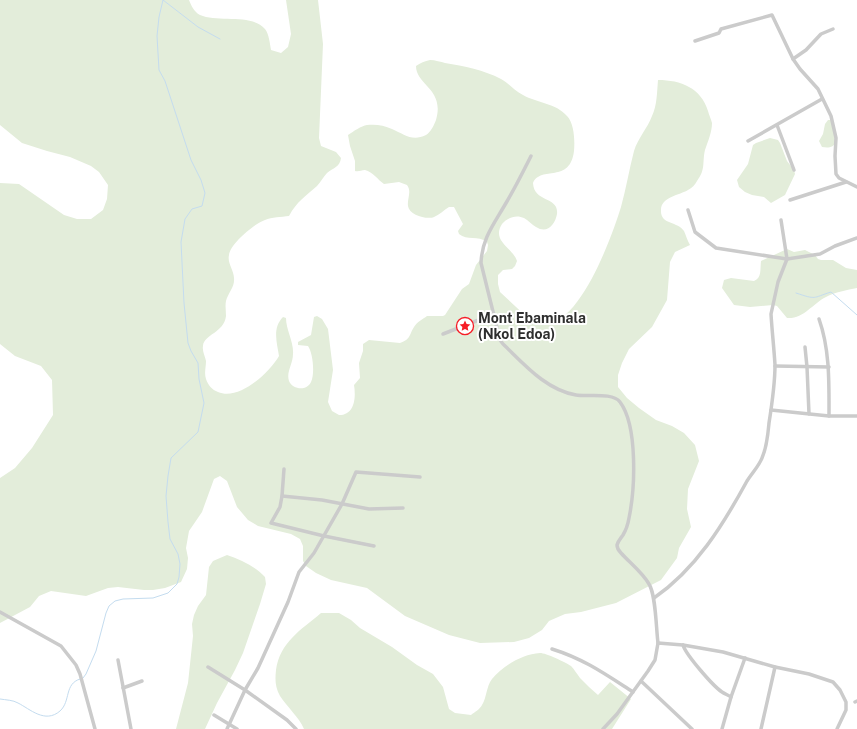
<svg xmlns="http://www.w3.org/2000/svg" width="857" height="729" font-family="'Public Sans',sans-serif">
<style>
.green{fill:#e3edda}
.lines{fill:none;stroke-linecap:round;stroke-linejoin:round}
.stream{stroke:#c4dcef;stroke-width:1}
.minor{stroke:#cbcbcb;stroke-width:3.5}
.labels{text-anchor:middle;stroke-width:4;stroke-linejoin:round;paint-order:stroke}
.poi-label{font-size:14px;font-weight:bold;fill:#2e2e2e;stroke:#fff;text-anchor:start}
</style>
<rect width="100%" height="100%" fill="#fff"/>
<g class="green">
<path d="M 0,0 L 189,0 C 191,5 194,12 200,15 C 218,23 251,13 265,29 C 269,34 270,44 271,50 L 281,53 L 288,47 L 291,34 L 286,0 L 318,0 L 323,44 L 319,138 L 321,146 L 336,152 L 341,158 C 340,167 333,168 327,173 C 323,177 321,182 317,186 C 306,196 297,201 289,216 C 281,217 272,217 265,220 C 255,223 230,244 229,255 C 227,263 234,270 234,278 C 235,287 228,293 226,301 C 225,306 226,311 226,316 C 224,333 204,334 203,346 C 202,351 205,356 206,361 C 206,367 204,373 206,379 C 208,385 212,390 218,392 C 239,401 269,373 279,356 C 277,343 272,328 283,317 L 286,318 C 286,330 294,342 293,354 C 293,364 286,372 289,381 C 293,390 307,391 311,382 C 315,374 313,353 308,346 L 298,345 L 298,342 L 311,335 L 314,317 L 317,316 L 322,319 L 328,329 L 333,370 L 328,402 L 332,411 L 339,415 C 355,415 356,397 354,385 L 360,378 L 359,363 L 363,351 L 363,344 L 369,340 L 400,343 C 411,339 409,335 414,327 C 417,322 423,319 427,316 L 443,316 L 445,315 L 462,289 L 469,284 L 476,265 L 487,251 L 488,245 L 487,242 C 478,235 467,241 459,234 L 458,231 L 463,224 L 454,207 L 449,207 C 444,210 439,215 434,217 C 427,220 409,215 408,206 C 407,198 412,192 407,185 L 399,182 L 384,184 C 378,180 373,172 365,170 C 361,170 359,172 355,171 L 355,161 L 350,146 L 348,135 C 354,131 361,126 367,125 C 375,124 384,125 392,129 C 404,134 412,142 426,135 C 431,132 434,125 436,120 C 445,89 416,85 416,66 C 420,63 425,61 430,60 C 435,60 441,62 445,63 C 464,66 484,70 501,79 C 509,83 514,91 523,95 C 537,103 556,103 567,116 C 574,123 575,140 574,151 C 570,184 541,165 533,183 C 534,203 559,196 557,214 C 555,225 547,234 536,227 C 532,225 528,220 524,218 C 516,214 507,218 502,224 C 491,241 513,248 517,261 L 515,266 L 512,269 L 503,270 L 498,275 L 498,284 L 500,292 L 530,320 C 573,348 612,236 621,207 C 626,189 629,170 634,151 C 638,138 647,129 652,116 C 657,106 657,92 658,80 C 681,80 701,88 708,111 C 709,115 711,119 712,123 C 712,132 708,141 705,150 C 702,163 706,169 697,181 C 695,185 692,188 688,190 C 680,195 661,197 661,210 C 660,225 678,221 684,231 C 686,235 687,240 690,245 L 675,252 L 670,262 L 667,300 L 652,327 L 629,349 L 622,363 L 618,375 L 618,387 L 627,398 L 639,408 L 656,420 L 672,426 L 684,433 L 695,445 L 699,461 L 688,489 L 687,509 L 691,527 L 679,548 L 677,558 L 661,580 L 616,603 L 581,612 L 565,614 L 549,621 L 542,630 L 529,638 L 514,642 L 480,643 L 449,635 L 405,616 L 367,588 L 331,580 L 316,573 L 306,566 L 303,561 L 303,546 L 300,539 L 291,534 L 258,526 L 248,520 L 237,507 L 227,481 L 220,476 L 214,479 L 202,512 L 189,531 L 186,548 L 188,558 L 187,569 L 181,582 L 165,588 L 153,590 L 144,590 L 118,587 L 108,588 L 86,596 L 51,591 L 39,596 L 30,607 L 0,623 L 0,478 L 15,468 L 32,448 L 53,415 L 52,380 L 41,366 L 15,356 L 0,344 L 0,183 L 19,184 L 64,215 L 77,219 L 91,219 L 103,210 L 107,199 L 108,185 L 99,172 L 91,166 L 70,157 L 47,151 L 22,143 L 0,125 Z"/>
<path d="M 828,120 L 832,120 L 836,141 C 834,148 828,148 822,147 L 819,141 L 823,134 L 825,124 Z"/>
<path d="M 770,138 L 778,140 L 780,143 L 787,161 L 794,170 L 795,174 L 785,195 L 771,203 L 764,197 L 752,195 L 745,192 L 739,187 L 737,180 L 748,164 L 753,145 L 756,143 Z"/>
<path d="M 787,249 L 794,252 L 805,250 L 815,255 L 818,259 L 821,260 L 833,260 L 846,268 L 857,270 L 857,288 C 847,290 835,292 826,297 C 812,304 804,319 787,318 L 777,306 L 773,305 L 750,307 L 734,305 L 722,288 L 724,280 L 731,278 L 754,281 C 762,278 760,269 761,261 Z"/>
<path d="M 227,555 C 241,560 255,566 265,577 L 266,584 L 260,604 L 243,653 L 235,670 L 217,703 L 205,729 L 176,729 L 188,683 L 193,636 L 192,624 L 194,615 L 198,606 L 206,595 L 209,567 L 213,561 Z"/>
<path d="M 321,613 L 339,613 L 351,620 L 360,628 L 392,647 L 417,665 L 433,674 L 443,687 L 449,709 L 455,713 L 471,715 C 475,712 480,709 482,705 C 487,697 486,687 492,679 C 503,666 522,654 540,653 C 546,653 565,662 571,666 C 574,669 577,674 580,678 C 586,684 592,690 598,695 L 610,682 L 631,699 L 612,729 L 304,729 C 299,717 287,707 280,696 C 275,687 275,680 276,670 C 280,642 301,630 321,613 Z"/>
</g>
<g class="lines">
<g class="stream">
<path d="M 163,0 L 198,27 L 220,39"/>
<path d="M 796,293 C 817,300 812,298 831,292 L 857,315"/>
<path d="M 83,678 L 86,674 L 96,651 L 106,613 L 109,606 L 115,601 L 123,599 L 153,598 L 168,593 L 177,584 L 179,577 L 180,564 L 178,554 L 170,539 L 168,522 L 166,496 L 168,476 L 171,458 L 198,432 L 204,403 L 199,379 L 198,363 L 191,351 L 188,343 L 184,303 L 181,242 L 185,219 L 192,209 L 202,206 L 205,193 L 201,180 L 191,160 L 165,81 L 159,70 L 157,36 L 159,17 L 163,0"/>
<path d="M 0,699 C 6,700 13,700 18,703 C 30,709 45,724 60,711 C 71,701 64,684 80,679"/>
</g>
<g class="minor">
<path d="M 695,41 L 719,33 L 721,29 L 772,15 L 793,59 L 800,69 L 818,89 L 831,116 L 836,138 L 835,156 L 836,174 L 839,178 L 857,187"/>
<path d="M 793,59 L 806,50 L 821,34 L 833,29"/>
<path d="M 777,125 L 794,170"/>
<path d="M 748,141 L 822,99"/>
<path d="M 531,156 C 523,172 515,188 506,203 C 494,224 482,238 481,263 L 500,340 L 503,344 C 524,364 546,390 576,395 C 587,397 613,392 620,402 C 638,426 635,489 629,518 C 628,524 626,530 623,535 C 621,538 618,541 617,545 C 617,549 619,551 621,553 C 630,563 642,572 649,584 C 656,595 656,628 658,643"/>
<path d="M 790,200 L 846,182"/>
<path d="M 688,210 L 695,232 L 716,248 L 787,259 L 820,254 L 835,246 L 857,238"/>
<path d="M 819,319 C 830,350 829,383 829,416"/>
<path d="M 443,334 L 494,314"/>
<path d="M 805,347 L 807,367 L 809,414"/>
<path d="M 775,366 L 829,367"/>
<path d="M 771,410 L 829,416 L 857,416"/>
<path d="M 284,469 L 282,496 L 280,507 L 271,523 L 324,536 L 374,546"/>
<path d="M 282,496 L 322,500 L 369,509 L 403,508"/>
<path d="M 654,598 C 696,569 723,525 747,481 C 752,473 759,466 762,458 C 767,447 768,434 769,423 C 772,404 775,385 775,365 C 774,348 772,331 771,314 L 778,282 L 787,259 L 781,220"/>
<path d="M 0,612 L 61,646 L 76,665 L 80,674 L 95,729"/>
<path d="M 683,645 C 686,655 713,686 722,692 C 725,694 728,695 731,697"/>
<path d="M 552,649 C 584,659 605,674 633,692"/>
<path d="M 118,660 L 131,729"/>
<path d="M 208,667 L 245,690 L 287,720 L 296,729"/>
<path d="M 641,681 L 692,729"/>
<path d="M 123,688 L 142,681"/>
<path d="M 855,702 L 857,701"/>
<path d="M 214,715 L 237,729"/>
<path d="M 227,729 L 245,690 L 258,668 L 288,602 L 299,572 L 314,553 L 342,504 L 356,472 L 420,477"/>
<path d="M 603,729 L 617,714 L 648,671 L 655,660 L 658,643 L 683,645 L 723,652 L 775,667 L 809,674 L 833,682 L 840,690 L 846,702 L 846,710 L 837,729"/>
<path d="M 722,729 L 731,697 L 745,658"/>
<path d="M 761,729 L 775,667"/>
</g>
</g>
<defs>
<g id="sight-ring" transform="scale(0.9)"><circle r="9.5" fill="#fff" stroke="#f61e27" stroke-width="1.5"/><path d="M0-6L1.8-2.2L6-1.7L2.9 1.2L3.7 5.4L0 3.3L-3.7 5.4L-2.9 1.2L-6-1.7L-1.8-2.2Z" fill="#f61e27"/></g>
</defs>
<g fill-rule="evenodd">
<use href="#sight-ring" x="465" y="326"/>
</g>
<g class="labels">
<g class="poi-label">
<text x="478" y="323">Mont Ebaminala<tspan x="478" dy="16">(Nkol Edoa)</tspan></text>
</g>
</g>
</svg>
